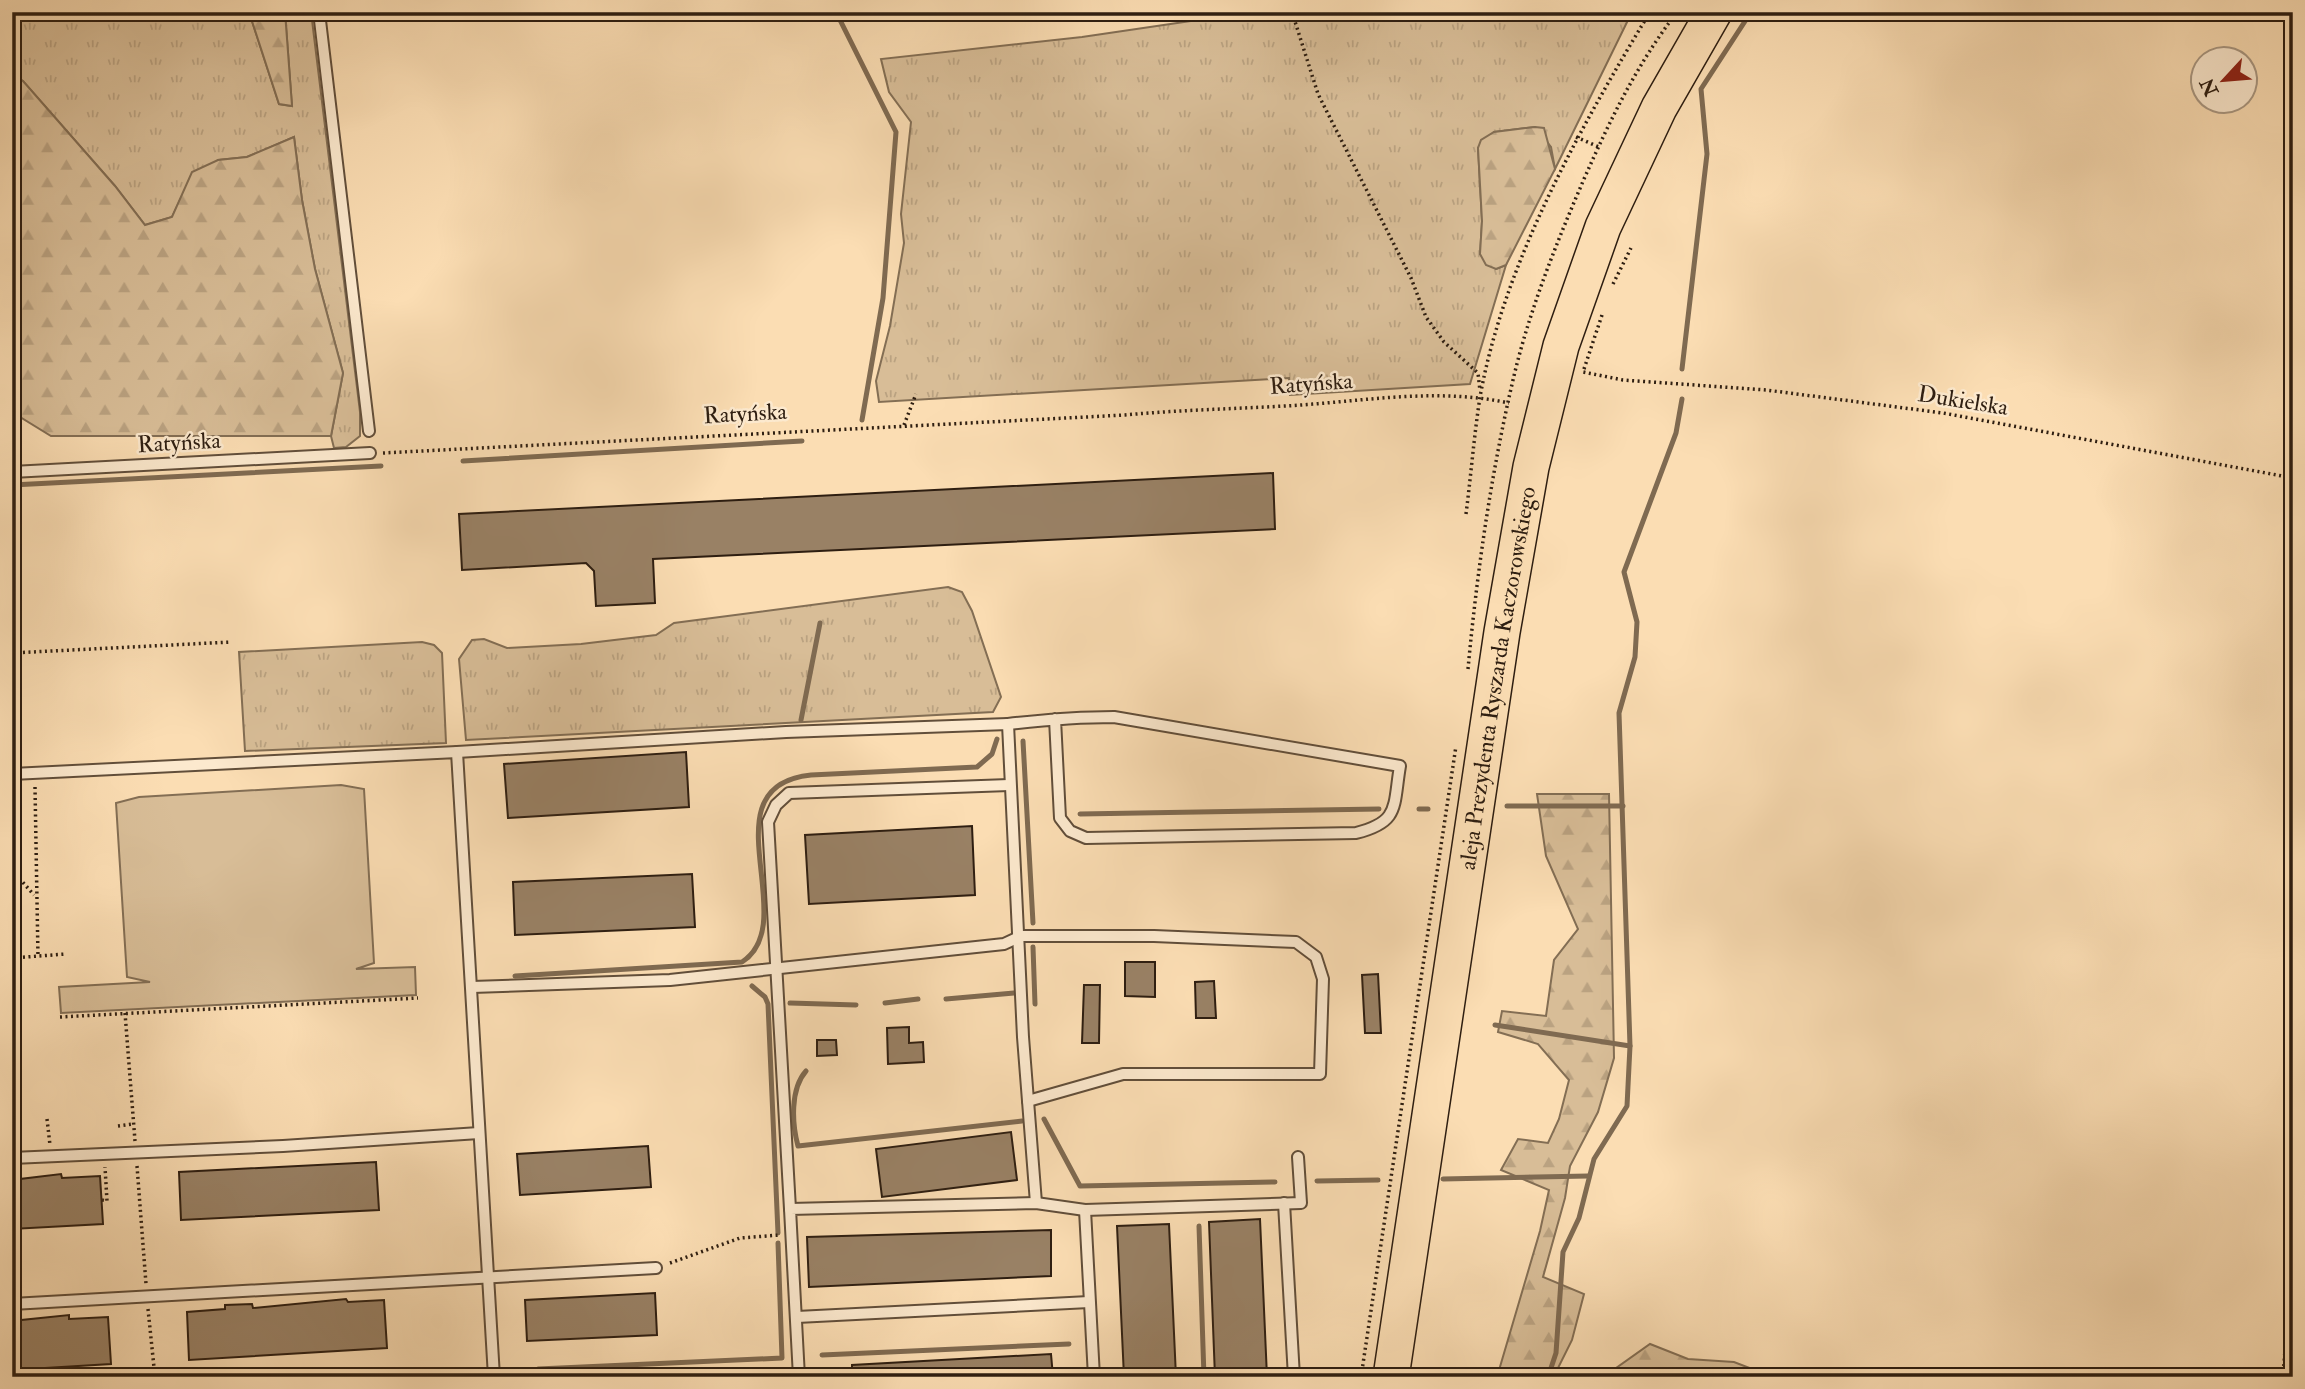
<svg xmlns="http://www.w3.org/2000/svg" width="2305" height="1389" font-family="'IM FELL Double Pica',serif">
<style>
.grass{fill:url(#grass-tufts);stroke:#836e54;stroke-width:2}
.forest{fill:url(#forest-firs);stroke:#836e54;stroke-width:2}
.pitch{fill:#d8bd97;stroke:#836e54;stroke-width:2}
.lines{fill:none;stroke-linecap:round;stroke-linejoin:round}
.stream{stroke:#7f6a51;stroke-width:5}
.building{fill:#998165;stroke:#2e1e11;stroke-width:2}
.lane-casing{stroke:#614e3a;stroke-width:14}
.primary-casing{stroke:#2e1e11;stroke-width:38}
.path{stroke:#2e1e11;stroke-width:3.5;stroke-dasharray:2 3.5;stroke-linecap:butt}
.lane{stroke:#fce9ce;stroke-width:10}
.primary{stroke:#fbddb3;stroke-width:35}
.labels{text-anchor:middle;stroke-width:5;stroke-linejoin:round;paint-order:stroke}
.street-label{font-size:23px;fill:#2e1e11;stroke:#fce9ce}
</style>
<defs>
<pattern id="grass-tufts" width="24" height="20" patternUnits="userSpaceOnUse" patternTransform="scale(1.75)"><rect width="24" height="20" fill="#d8bd97"/><path d="M3 7l-1-3M5 7V3M7 7l1-3M15 17l-1-3M17 17v-4M19 17l1-3" fill="none" stroke="#baa281"/></pattern>
<pattern id="forest-firs" width="22" height="20" patternUnits="userSpaceOnUse" patternTransform="scale(1.75)"><rect width="22" height="20" fill="#d8bd97"/><path d="M5 1l3.5 6h-7zM16 11l3.5 6h-7z" fill="#baa281"/></pattern>
</defs>
<rect width="100%" height="100%" fill="#fbddb3"/>
<filter id="stains"><feTurbulence type="fractalNoise" baseFrequency=".00286" numOctaves="4"/><feColorMatrix values="0 0 0 0 .2 0 0 0 0 .09 0 0 0 0 .02 0 0 0 .5 -.17"/></filter>
<radialGradient id="worn" r=".72"><stop offset=".6" stop-color="#630" stop-opacity="0"/><stop offset="1" stop-color="#630" stop-opacity=".3"/></radialGradient>
<g class="grass">
<path d="M 12,12 L 249,12 L 279,104 L 292,106 L 285,12 L 311,12 L 360,412 L 360,436 L 346,447 L 334,448 L 331,436 L 343,373 L 315,269 L 302,200 L 294,137 L 247,157 L 218,160 L 181,198 L 172,217 L 145,225 L 115,186 L 23,81 L 12,75 Z"/>
<path d="M 1252,12 L 1632,12 L 1555,169 L 1551,147 L 1535,127 L 1494,132 L 1478,148 L 1482,221 L 1480,254 L 1496,269 L 1506,265 L 1470,384 L 1290,395 L 1289,378 L 879,402 L 876,381 L 890,326 L 904,243 L 901,214 L 911,122 L 889,92 L 881,59 L 1082,37 Z"/>
<path d="M 948,587 L 962,592 L 972,611 L 1001,697 L 993,712 L 466,740 L 459,659 L 472,640 L 484,639 L 507,648 L 581,644 L 656,635 L 674,623 Z"/>
<path d="M 422,642 L 434,645 L 442,653 L 446,743 L 245,751 L 239,652 Z"/>
</g>
<g class="forest">
<path d="M 249,12 L 285,12 L 292,106 L 279,104 Z"/>
<path d="M 12,75 L 23,81 L 115,186 L 145,225 L 172,217 L 192,172 L 218,160 L 247,157 L 294,137 L 302,200 L 315,269 L 343,373 L 331,436 L 51,436 L 15,414 L 12,416 Z"/>
<path d="M 1535,127 L 1544,128 L 1555,169 L 1506,265 L 1496,269 L 1486,265 L 1480,254 L 1482,221 L 1478,148 L 1481,140 L 1494,132 Z"/>
<path d="M 1537,794 L 1609,794 L 1614,1058 L 1598,1112 L 1570,1166 L 1565,1198 L 1543,1277 L 1584,1294 L 1572,1340 L 1555,1374 L 1616,1368 L 1650,1344 L 1688,1359 L 1734,1362 L 1760,1372 L 1761,1377 L 1497,1377 L 1540,1231 L 1549,1190 L 1501,1170 L 1518,1139 L 1548,1143 L 1559,1119 L 1569,1080 L 1538,1044 L 1498,1032 L 1502,1011 L 1546,1016 L 1554,960 L 1578,929 L 1546,856 Z"/>
</g>
<path class="pitch" d="M 341,785 L 364,789 L 374,963 L 356,969 L 415,967 L 416,995 L 61,1013 L 59,987 L 150,982 L 127,977 L 116,803 L 139,797 Z"/>
<g class="lines">
<g class="stream">
<path d="M 836,12 L 896,132 L 883,298 L 862,420"/>
<path d="M 1682,369 L 1707,154 L 1701,89 L 1751,12"/>
<path d="M 463,461 L 802,441"/>
<path d="M 12,485 L 381,466"/>
<path d="M 801,720 L 820,623"/>
<path d="M 1023,741 L 1033,923"/>
<path d="M 1507,806 L 1623,806"/>
<path d="M 1419,809 L 1428,809"/>
<path d="M 1080,814 L 1379,809"/>
<path d="M 1033,947 L 1035,1004"/>
<path d="M 515,976 L 742,962 C 804,922 704,786 811,775 L 977,767 L 992,754 L 997,739"/>
<path d="M 752,986 L 765,997 L 768,1004 L 778,1233"/>
<path d="M 946,999 L 1014,993"/>
<path d="M 790,1003 L 856,1005"/>
<path d="M 885,1003 L 918,999"/>
<path d="M 1495,1025 L 1630,1046"/>
<path d="M 806,1071 C 790,1089 792,1124 798,1146 L 1022,1121"/>
<path d="M 1044,1119 L 1080,1186 L 1275,1182"/>
<path d="M 1443,1179 L 1588,1176"/>
<path d="M 1317,1181 L 1378,1180"/>
<path d="M 1199,1226 L 1204,1377"/>
<path d="M 822,1355 L 1069,1344"/>
<path d="M 538,1369 L 782,1358 L 778,1243"/>
<path d="M 1548,1377 L 1556,1353 L 1563,1252 L 1579,1218 L 1594,1159 L 1627,1106 L 1630,1046 L 1619,713 L 1635,657 L 1637,622 L 1624,572 L 1676,433 L 1682,399"/>
</g>
</g>
<g class="building">
<path d="M 1273,473 L 1275,529 L 653,559 L 655,603 L 596,606 L 594,571 L 586,563 L 462,570 L 459,514 Z"/>
<path d="M 686,752 L 689,807 L 508,818 L 504,764 Z"/>
<path d="M 972,826 L 975,895 L 809,904 L 805,835 Z"/>
<path d="M 692,874 L 695,927 L 515,935 L 513,882 Z"/>
<path d="M 1125,962 L 1155,962 L 1155,997 L 1125,996 Z"/>
<path d="M 1378,974 L 1381,1033 L 1365,1033 L 1362,975 Z"/>
<path d="M 1214,981 L 1216,1018 L 1196,1018 L 1195,982 Z"/>
<path d="M 1084,985 L 1100,985 L 1099,1043 L 1082,1043 Z"/>
<path d="M 909,1027 L 909,1043 L 923,1042 L 924,1062 L 888,1064 L 887,1028 Z"/>
<path d="M 817,1040 L 836,1040 L 837,1055 L 817,1056 Z"/>
<path d="M 1011,1132 L 1017,1180 L 882,1197 L 876,1149 Z"/>
<path d="M 648,1146 L 651,1187 L 520,1195 L 517,1154 Z"/>
<path d="M 376,1162 L 379,1210 L 181,1220 L 179,1172 Z"/>
<path d="M 61,1174 L 62,1178 L 100,1176 L 103,1224 L 12,1229 L 12,1180 Z"/>
<path d="M 1260,1219 L 1267,1377 L 1215,1377 L 1209,1222 Z"/>
<path d="M 1169,1224 L 1176,1377 L 1124,1377 L 1117,1226 Z"/>
<path d="M 1051,1230 L 1051,1276 L 809,1287 L 807,1237 Z"/>
<path d="M 655,1293 L 657,1335 L 527,1341 L 525,1300 Z"/>
<path d="M 346,1299 L 348,1302 L 384,1300 L 387,1348 L 189,1360 L 187,1312 L 225,1309 L 225,1305 L 252,1304 L 253,1308 Z"/>
<path d="M 69,1315 L 69,1319 L 108,1317 L 111,1364 L 12,1370 L 12,1321 Z"/>
<path d="M 1051,1354 L 1053,1377 L 852,1377 L 852,1365 Z"/>
</g>
<g class="lines">
<g class="lane-casing">
<g id="lane">
<path d="M 319,12 L 369,431"/>
<path d="M 12,472 L 370,453"/>
<path d="M 1008,724 C 1043,720 1078,717 1114,717 L 1400,766 C 1393,807 1400,822 1356,833 L 1086,838 L 1070,831 L 1060,818 L 1055,719"/>
<path d="M 457,752 L 786,732 L 1008,724 L 1023,1037 L 1036,1203"/>
<path d="M 12,774 L 457,752 L 494,1377"/>
<path d="M 472,987 L 670,980 L 1004,944 L 1021,936 L 1154,936 L 1296,942 L 1316,957 L 1323,979 L 1320,1074 L 1123,1074 L 1028,1101"/>
<path d="M 12,1158 L 283,1146 L 479,1133"/>
<path d="M 1284,1203 L 1294,1377"/>
<path d="M 790,1209 L 768,822 L 776,805 L 789,793 L 1009,785"/>
<path d="M 1085,1210 L 1094,1377"/>
<path d="M 12,1304 L 656,1268"/>
<path d="M 797,1317 L 1089,1302"/>
<path d="M 799,1377 L 790,1209 L 1036,1203 L 1085,1210 L 1301,1203 L 1298,1157"/>
</g>
</g>
<g class="primary-casing">
<g id="primary">
<path id="s1" d="M 1391,1377 L 1502,632 L 1531,467 L 1561,346 L 1603,227 L 1659,108 L 1714,12"/>
</g>
</g>
<g class="path">
<path d="M 1292,12 L 1318,94 L 1411,278 L 1426,317 L 1444,342 L 1478,373 L 1480,391"/>
<path d="M 1576,137 L 1599,147"/>
<path d="M 1613,284 L 1631,248"/>
<path d="M 1602,315 L 1583,372 L 1623,380 L 1766,390 L 1943,413 L 2293,478"/>
<path d="M 904,425 L 916,394"/>
<path d="M 383,453 L 1125,415 C 1178,410 1231,409 1285,406 C 1360,402 1435,387 1509,403"/>
<path d="M 1466,514 C 1471,475 1474,436 1480,397 C 1504,263 1580,128 1650,12"/>
<path d="M 12,653 L 231,642"/>
<path d="M 1468,669 C 1477,572 1491,474 1513,380 C 1529,311 1556,244 1584,179 C 1611,118 1636,66 1677,12"/>
<path d="M 35,787 L 38,957"/>
<path d="M 12,870 L 34,895"/>
<path d="M 12,958 L 66,954"/>
<path d="M 125,1013 L 135,1141"/>
<path d="M 60,1017 L 418,998"/>
<path d="M 47,1119 L 50,1145"/>
<path d="M 118,1126 L 133,1124"/>
<path d="M 137,1166 L 146,1284"/>
<path d="M 102,1200 L 107,1201 L 105,1167"/>
<path d="M 670,1263 L 740,1238 L 780,1235"/>
<path d="M 148,1309 L 155,1377"/>
<path d="M 1361,1377 L 1456,746"/>
<path d="M 2283,1377 L 2293,1242"/>
</g>
<use href="#lane" class="lane"/>
<use href="#primary" class="primary"/>
</g>
<g class="labels">
<g class="street-label">
<text transform="translate(1311 383) rotate(-4)" y="8">Ratyńska</text>
<text transform="translate(1963 400) rotate(9)" y="8">Dukielska</text>
<text transform="translate(745 413) rotate(-3)" y="8">Ratyńska</text>
<text transform="translate(179 442) rotate(-3)" y="8">Ratyńska</text>
<text dy="8" stroke="none"><textPath href="#s1" startOffset="707">aleja Prezydenta Ryszarda Kaczorowskiego</textPath></text>
</g>
</g>
<rect width="2305" height="1389" fill="none" stroke="#fbddb3" stroke-width="42"/>
<rect x="14" y="14" width="2277" height="1361" fill="none" stroke="#2e1e11" stroke-width="3.5"/>
<rect x="21" y="21" width="2263" height="1347" fill="none" stroke="#2e1e11" stroke-width="2"/>
<g transform="translate(2224 80) rotate(244)"><circle r="33" fill="#fce9ce" stroke="#aa9882" stroke-width="2"/>
<path d="M0-5L12 26L0 18L-12 26Z" fill="#8f2418"/>
<text y="-10" font-size="19" font-weight="bold" text-anchor="middle" fill="#2e1e11">N</text>
</g>
<rect width="100%" height="100%" filter="url(#stains)"/>
<rect width="100%" height="100%" fill="url(#worn)"/>
</svg>
